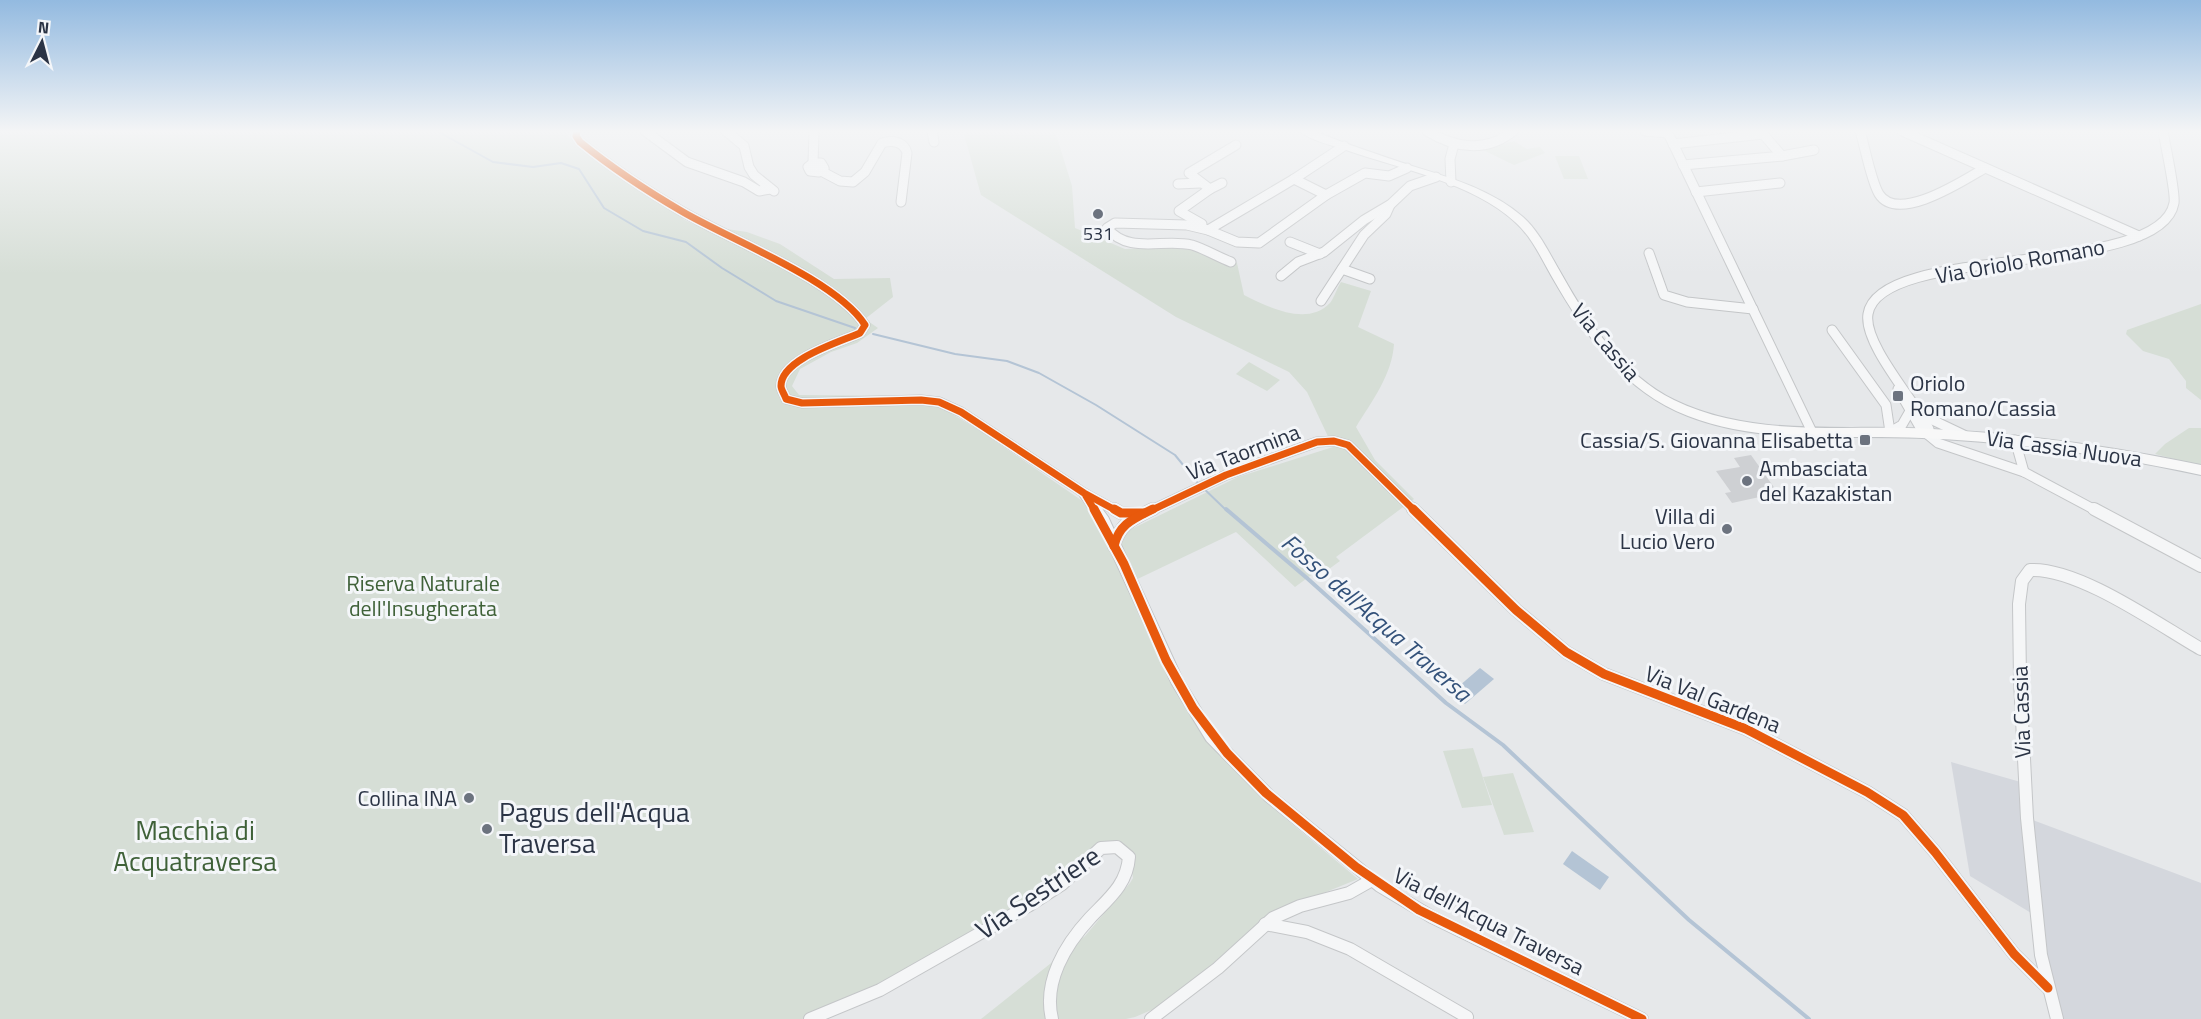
<svg xmlns="http://www.w3.org/2000/svg" width="2201" height="1019" font-family="'Titillium Web',sans-serif">
<style>
.built{fill:#d4d7dd}
.green{fill:#d6ded6}
.water{fill:#b4c4d5}
.lines{fill:none;stroke-linecap:round;stroke-linejoin:round}
.stream-far1{stroke:#b4c4d5;stroke-width:2}
.stream{stroke:#b4c4d5;stroke-width:4}
.building{fill:#ced0d3}
.minor-far1-casing{stroke:#c4c6c8;stroke-width:11}
.minor-casing{stroke:#c4c6c8;stroke-width:14}
.major-casing{stroke:#c2c5c8;stroke-width:2}
.minor-far1{stroke:#f5f6f7;stroke-width:9}
.minor{stroke:#f5f6f7;stroke-width:12}
.major{fill:#f8f8f8;fill-rule:evenodd}
.cycleway-far1-casing{stroke:#f4f6f9;stroke-width:10}
.cycleway-casing{stroke:#f4f6f9;stroke-width:13}
.cycleway-far1{stroke:#e8590c;stroke-width:7}
.cycleway{stroke:#e8590c;stroke-width:9}
.poi-dot{fill:#6c737f;stroke:#f4f6f9;stroke-width:2}
.labels{text-anchor:middle;stroke-width:6;stroke-linejoin:round;paint-order:stroke}
.far-poi-label{font-size:18px;fill:#2b3445;stroke:#f4f6f9}
.street-label{font-size:22px;fill:#2b3445;stroke:#f4f6f9}
.poi-label{font-size:22px;fill:#2b3445;stroke:#f4f6f9;text-anchor:end}
.park-label{font-size:22px;fill:#3f6138;stroke:#f4f6f9}
.water-label{font-size:24px;font-style:italic;fill:#34527a;stroke:#f4f6f9}
.near-poi-label{font-size:27px;fill:#2b3445;stroke:#f4f6f9;text-anchor:start}
.near-park-label{font-size:27px;fill:#3f6138;stroke:#f4f6f9}
.near-street-label{font-size:27px;fill:#2b3445;stroke:#f4f6f9}
</style>
<rect width="100%" height="100%" fill="#e6e8ea"/>
<path class="built" d="M 1951,762 L 2024,783 L 2027,818 L 2201,883 L 2201,1019 L 2057,1019 L 2036,916 L 1970,876 Z"/>
<g class="green">
<path d="M 0,131 L 565,131 L 572,140 L 642,191 L 681,213 L 683,219 L 693,224 L 747,232 L 780,244 L 834,279 L 890,278 L 893,297 L 865,319 L 878,328 L 857,343 L 831,352 L 800,369 L 792,386 L 799,395 L 904,396 L 944,409 L 982,432 L 1081,500 L 1095,517 L 1107,541 L 1238,477 L 1333,447 L 1307,392 L 1289,372 L 1176,317 L 981,195 L 963,131 L 1055,131 L 1072,186 L 1075,228 L 1125,249 L 1172,247 L 1222,255 L 1237,263 L 1244,295 C 1268,307 1307,327 1330,303 C 1334,298 1337,288 1341,282 L 1371,291 L 1358,327 L 1394,344 C 1392,375 1372,401 1356,427 L 1375,460 L 1414,499 L 1336,557 L 1340,561 L 1318,577 L 1314,573 L 1295,587 L 1236,532 L 1127,584 L 1201,733 L 1261,798 L 1358,879 L 1272,914 L 1168,1003 L 1135,1017 L 1126,1019 L 981,1019 L 1085,936 L 1130,883 L 1133,878 L 1130,853 L 1105,845 L 1052,893 L 851,1004 L 802,1019 L 0,1019 Z"/>
<path d="M 1514,141 L 1527,149 L 1540,147 L 1545,153 L 1514,165 L 1483,150 Z"/>
<path d="M 1555,156 L 1579,156 L 1588,179 L 1564,179 Z"/>
<path d="M 2201,304 L 2201,400 L 2186,388 L 2186,381 L 2169,359 L 2143,351 L 2126,334 L 2127,330 Z"/>
<path d="M 1249,362 L 1280,380 L 1267,391 L 1236,374 Z"/>
<path d="M 2189,428 L 2201,428 L 2201,466 L 2155,454 L 2165,444 Z"/>
<path d="M 1473,748 L 1492,805 L 1462,808 L 1443,751 Z"/>
<path d="M 1513,773 L 1534,832 L 1504,835 L 1483,777 Z"/>
</g>
<g class="water">
<path d="M 1480,668 L 1494,679 L 1465,704 L 1451,693 Z"/>
<path d="M 1572,851 L 1609,877 L 1600,890 L 1563,864 Z"/>
</g>
<g class="lines">
<g class="stream-far1">
<path d="M 437,131 L 493,162 L 533,167 L 561,163 L 579,169 L 604,208 L 643,231 L 686,242 L 722,268 L 776,301 L 855,328"/>
<path d="M 873,334 L 955,354 L 1007,361 L 1039,373 L 1096,405 L 1175,455 L 1197,482 L 1227,511"/>
</g>
<path class="stream" d="M 1226,509 L 1308,579 L 1446,703 L 1503,745 L 1689,920 L 1809,1019"/>
</g>
<path class="building" d="M 1751,455 L 1778,493 L 1732,503 L 1725,493 L 1731,492 L 1716,471 L 1740,467 L 1734,458 Z"/>
<g class="lines">
<g class="minor-far1-casing">
<g id="minor-far1">
<path d="M 577,131 L 576,136 L 580,142 C 612,168 647,191 683,212 C 731,240 836,280 865,325 L 860,333 C 840,342 781,359 781,386 C 781,390 785,395 786,399 L 802,403 L 921,400 L 939,402 L 961,412 L 1084,493 L 1117,511"/>
<path d="M 645,131 L 687,162 L 744,182 L 759,191 L 770,189"/>
<path d="M 726,131 L 744,146 L 749,167 L 754,175 L 774,191"/>
<path d="M 932,131 L 934,142"/>
<path d="M 1427,131 C 1454,148 1487,153 1513,131"/>
<path d="M 1645,131 L 1667,133"/>
<path d="M 1667,131 L 1812,432"/>
<path d="M 1860,131 C 1865,147 1871,181 1879,194 C 1898,224 1964,180 1985,168"/>
<path d="M 1902,131 L 2139,236"/>
<path d="M 1673,144 L 1763,134 L 1782,156 L 1683,165"/>
<path d="M 1782,156 L 1814,150"/>
<path d="M 813,163 L 821,163 L 824,168 L 819,172 L 810,171 L 808,167 Z"/>
<path d="M 813,163 L 814,131"/>
<path d="M 821,171 L 840,181 L 853,182 L 865,172 L 882,143 C 892,140 904,141 907,153 L 901,202"/>
<path d="M 1294,179 L 1326,195"/>
<path d="M 1451,182 L 1450,159 L 1454,144"/>
<path d="M 1178,184 L 1200,183"/>
<path d="M 1210,189 L 1222,183"/>
<path d="M 1696,192 L 1780,183"/>
<path d="M 1202,224 L 1179,211 L 1210,189 L 1189,173 L 1236,145"/>
<path d="M 1208,230 L 1294,179 L 1344,146"/>
<path d="M 1290,242 L 1320,254"/>
<path d="M 1649,253 L 1664,295 L 1687,302 L 1753,309"/>
<path d="M 1231,262 C 1218,257 1205,249 1192,245 C 1163,238 1129,255 1107,228 L 1115,223 L 1187,225 L 1208,230 L 1237,242 L 1259,243 L 1326,195 L 1365,173 L 1389,176 L 1407,168"/>
<path d="M 1342,269 L 1370,279"/>
<path d="M 1281,276 L 1298,262 L 1324,252 L 1364,220 L 1391,204 L 1410,186 L 1436,177"/>
<path d="M 1321,301 L 1364,235 L 1386,214 L 1390,205"/>
<path d="M 1832,330 L 1886,405 L 1890,432 L 1902,425 L 1910,411"/>
<path d="M 1898,389 L 1921,429 L 1938,443 L 2024,472 L 2097,511"/>
<path d="M 1924,416 L 1964,435"/>
<path d="M 1927,434 L 1929,429 C 1915,401 1863,344 1868,314 C 1879,243 2161,278 2174,203 C 2176,193 2165,144 2163,131"/>
<path d="M 2015,440 L 2024,472"/>
<path d="M 1084,494 L 1096,511"/>
<path d="M 1150,511 L 1226,475 L 1317,442 L 1334,441 L 1348,445 L 1415,511"/>
</g>
</g>
<g class="minor-casing">
<g id="minor">
<path d="M 1095,509 L 1103,520 L 1177,681 L 1211,737 L 1269,796 L 1380,886 L 1432,917 L 1642,1019"/>
<path d="M 1114,509 L 1121,513 L 1140,514"/>
<path d="M 1413,509 L 1516,610 L 1566,652 L 1604,674 L 1746,729 L 1867,792 L 1903,815 L 1935,852 L 2014,954 L 2048,988"/>
<path d="M 2094,509 L 2201,566"/>
<path d="M 1114,546 C 1119,524 1133,519 1153,509"/>
<path d="M 1265,924 L 1307,932 L 1350,949 L 1467,1017"/>
<path d="M 810,1019 L 880,990 L 1028,906 L 1062,884 L 1101,848 L 1117,847 L 1129,857 C 1127,885 1108,899 1090,918 C 1065,945 1043,982 1052,1019"/>
<path d="M 1151,1019 L 1218,968 L 1273,918 L 1300,906 L 1349,893 L 1372,880"/>
<path d="M 2057,1019 L 2041,955 L 2027,818 L 2020,680 L 2019,604 L 2022,581 L 2030,570 C 2078,567 2159,625 2201,649"/>
</g>
</g>
<g class="major-casing">
<path id="major" d="M 1299,131 L 1314,131 C 1345,144 1377,154 1409,165 C 1448,177 1491,189 1523,217 C 1540,232 1550,255 1562,275 C 1589,323 1623,375 1674,400 C 1754,439 1847,424 1932,429 C 2023,434 2112,446 2201,465 L 2201,475 C 2109,455 2016,442 1922,438 C 1845,434 1762,445 1688,416 C 1623,391 1586,336 1552,277 C 1541,258 1532,237 1515,222 C 1473,183 1400,169 1346,150 C 1331,145 1312,141 1299,131 Z"/>
</g>
<use href="#minor-far1" class="minor-far1"/>
<use href="#minor" class="minor"/>
<use href="#major" class="major"/>
<g class="cycleway-far1-casing">
<g id="cycleway-far1">
<path d="M 577,131 L 576,136 L 580,142 C 612,168 647,191 683,212 C 731,240 836,280 865,325 L 860,333 C 840,342 781,359 781,386 C 781,390 785,395 786,399 L 802,403 L 921,400 L 939,402 L 961,412 L 1084,493 L 1117,511"/>
<path d="M 1086,496 L 1095,511"/>
<path d="M 1150,511 L 1226,475 L 1317,442 L 1334,441 L 1348,445 L 1415,511"/>
</g>
</g>
<g class="cycleway-casing">
<g id="cycleway">
<path d="M 1094,509 L 1124,564 L 1166,660 L 1193,708 L 1227,753 L 1266,793 L 1356,867 L 1419,910 L 1642,1019"/>
<path d="M 1114,509 L 1121,513 L 1144,513"/>
<path d="M 1413,509 L 1516,610 L 1566,652 L 1604,674 L 1746,729 L 1867,792 L 1903,815 L 1935,852 L 2014,954 L 2048,988"/>
<path d="M 1114,546 C 1119,524 1133,519 1153,509"/>
</g>
</g>
<use href="#cycleway-far1" class="cycleway-far1"/>
<use href="#cycleway" class="cycleway"/>
</g>
<linearGradient id="sky" x2="0" y2="1"><stop stop-color="#93bae0"/><stop offset="0.48" stop-color="#f4f5f6"/><stop offset="1" stop-color="#f4f5f6" stop-opacity="0"/></linearGradient>
<rect width="2201" height="274" fill="url(#sky)"/>
<g class="poi-dot">
<circle cx="1098" cy="214" r="6"/>
<rect x="1892" y="390" width="12" height="12" rx="3"/>
<rect x="1859" y="434" width="12" height="12" rx="3"/>
<circle cx="1747" cy="481" r="6"/>
<circle cx="1727" cy="529" r="6"/>
<circle cx="469" cy="798" r="6"/>
<circle cx="487" cy="829" r="6"/>
</g>
<g class="labels">
<g class="far-poi-label">
<text x="1098" y="240">531</text>
</g>
<g class="street-label">
<text transform="translate(2020 261) rotate(-10)" y="8">Via Oriolo Romano</text>
<text transform="translate(1606 342) rotate(50)" y="8">Via Cassia</text>
<text transform="translate(2064 448) rotate(8)" y="8">Via Cassia Nuova</text>
<text transform="translate(1243 452) rotate(-21)" y="8">Via Taormina</text>
<text transform="translate(1713 699) rotate(22)" y="8">Via Val Gardena</text>
<text transform="translate(2021 712) rotate(-92)" y="8">Via Cassia</text>
<text transform="translate(1489 921) rotate(27)" y="8">Via dell'Acqua Traversa</text>
</g>
<g class="poi-label">
<text x="1910" y="391" text-anchor="start">Oriolo<tspan x="1910" dy="25">Romano/Cassia</tspan></text>
<text x="1853" y="448">Cassia/S. Giovanna Elisabetta</text>
<text x="1759" y="476" text-anchor="start">Ambasciata<tspan x="1759" dy="25">del Kazakistan</tspan></text>
<text x="1715" y="524">Villa di<tspan x="1715" dy="25">Lucio Vero</tspan></text>
<text x="457" y="806">Collina INA</text>
</g>
<g class="park-label">
<text x="423" y="591">Riserva Naturale<tspan x="423" dy="25">dell'Insugherata</tspan></text>
</g>
<g class="water-label">
<text transform="translate(1376 618) rotate(41)" y="8">Fosso dell'Acqua Traversa</text>
</g>
<g class="near-poi-label">
<text x="499" y="822">Pagus dell'Acqua<tspan x="499" dy="31">Traversa</tspan></text>
</g>
<g class="near-park-label">
<text x="195" y="840">Macchia di<tspan x="195" dy="31">Acquatraversa</tspan></text>
</g>
<g class="near-street-label">
<text transform="translate(1038 893) rotate(-34)" y="9">Via Sestriere</text>
</g>
</g>
<g transform="translate(42 42) rotate(6)" stroke="#f4f6f9" stroke-width="4.5" paint-order="stroke">
<path d="M0-4.5L10 22L0 15L-10 22Z" fill="#2b3445"/>
<text y="-9" font-size="16" font-weight="bold" text-anchor="middle" fill="#2b3445">N</text>
</g>
</svg>
